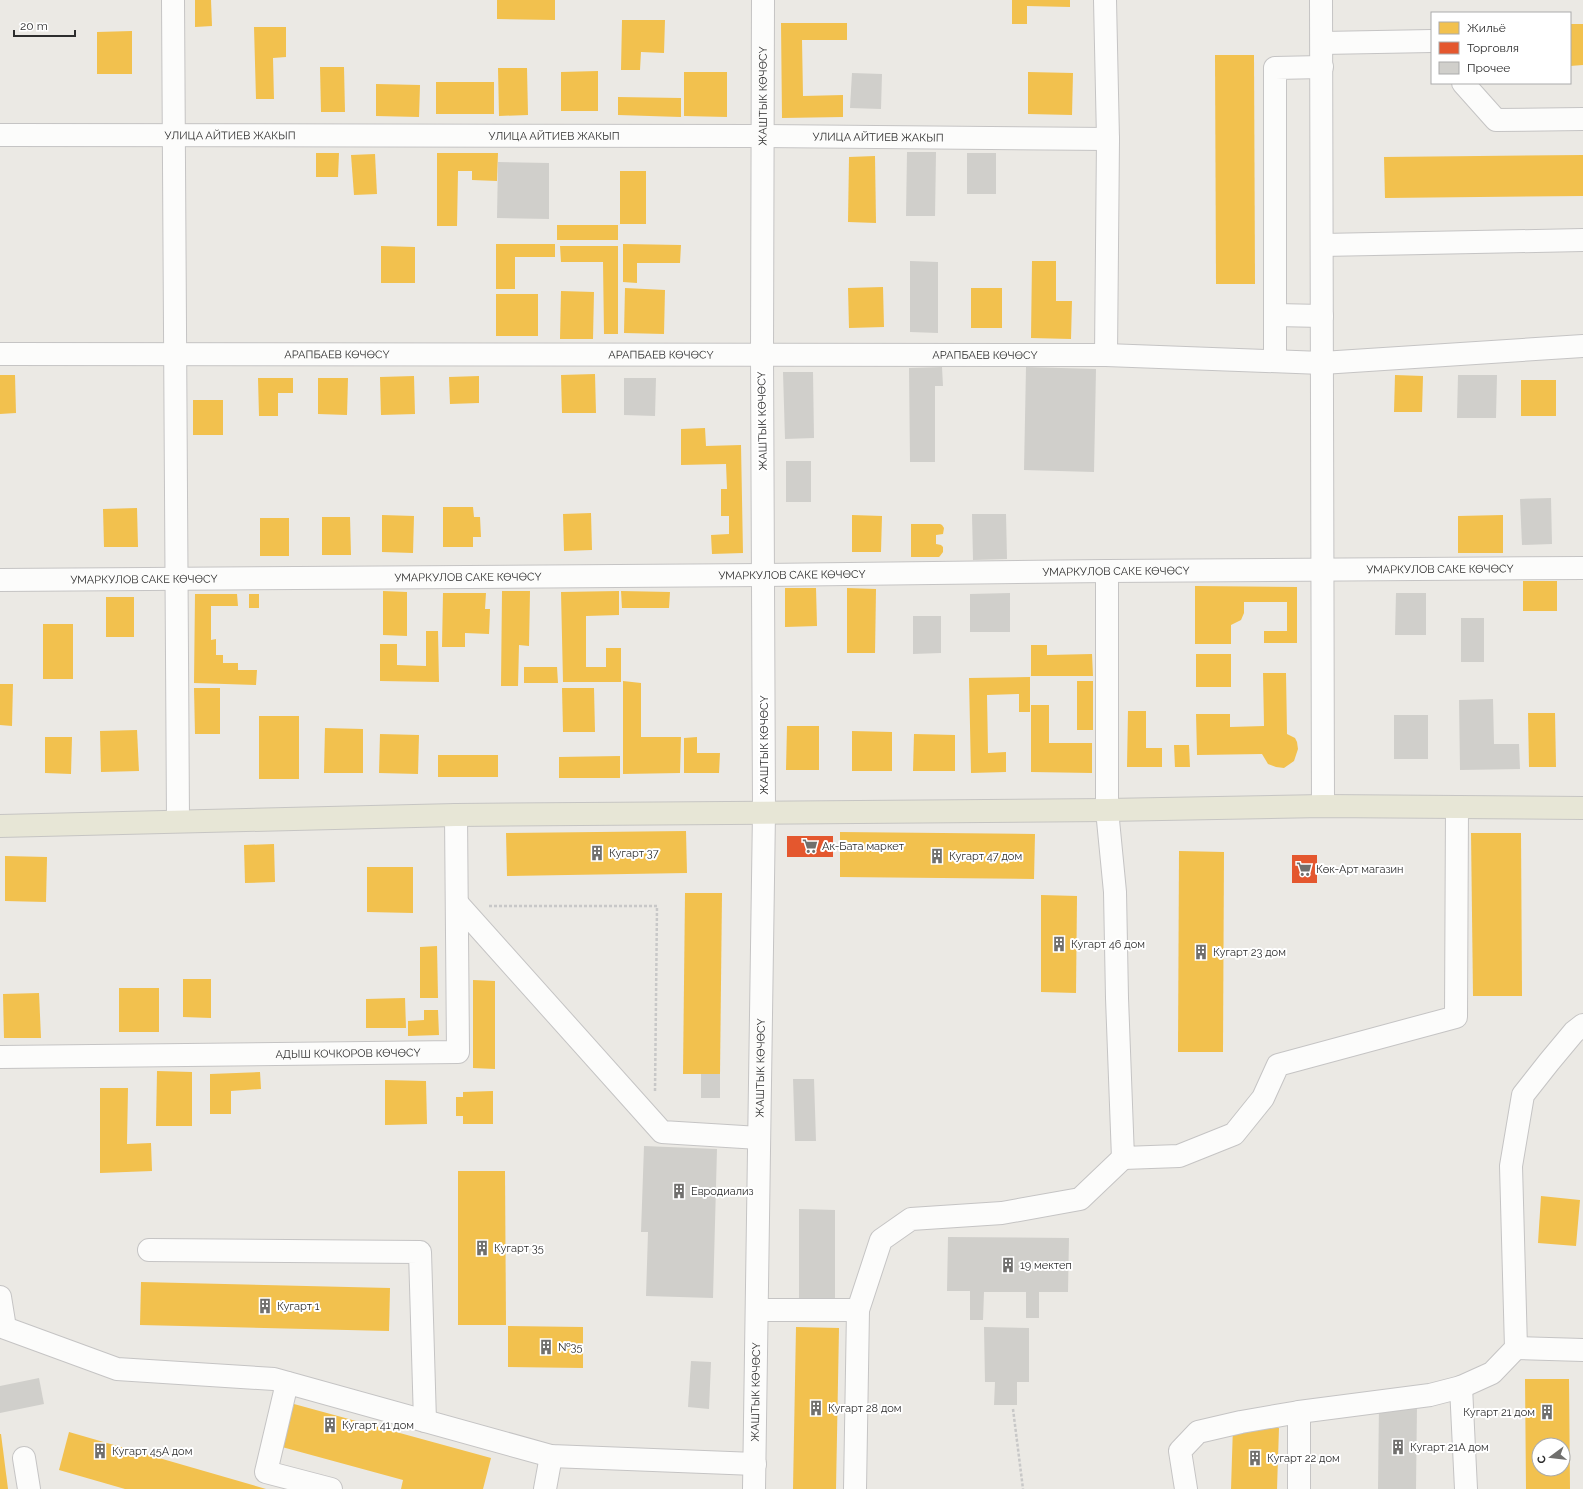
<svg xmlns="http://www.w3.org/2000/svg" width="1583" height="1489" font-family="Raleway,sans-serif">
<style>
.homes{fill:#f2c14e;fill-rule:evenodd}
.shops{fill:#e4572e}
.building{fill:#d0cfcb}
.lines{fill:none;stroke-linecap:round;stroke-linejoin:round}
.minor-casing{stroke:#c5c4c4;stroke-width:24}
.major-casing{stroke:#c6c5c3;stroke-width:24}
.path{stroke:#c8c8c8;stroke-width:2.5;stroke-dasharray:3 2;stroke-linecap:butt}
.minor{stroke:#fcfcfb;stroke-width:22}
.major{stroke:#e7e6d6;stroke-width:22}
.labels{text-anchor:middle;stroke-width:4;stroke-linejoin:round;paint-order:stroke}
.street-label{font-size:11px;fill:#2d2d2d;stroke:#fff}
.poi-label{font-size:11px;fill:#2d2d2d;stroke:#fff;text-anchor:start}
</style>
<rect width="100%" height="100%" fill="#ebe9e4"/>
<g class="homes">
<path d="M 195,0 L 211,0 L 212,26 L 195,27 Z"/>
<path d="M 497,0 L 555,0 L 555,20 L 497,19 Z"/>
<path d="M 1012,0 L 1070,0 L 1070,7 L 1027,6 L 1027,24 L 1012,24 Z"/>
<path d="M 622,20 L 665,20 L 664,53 L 641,52 L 640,70 L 621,70 Z"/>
<path d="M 781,23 L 847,23 L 847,40 L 802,40 L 803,96 L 843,95 L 843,117 L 782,118 Z"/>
<path d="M 1570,24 L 1583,24 L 1583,65 L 1570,66 Z"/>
<path d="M 254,27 L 286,27 L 286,57 L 273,58 L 274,99 L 256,99 Z"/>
<path d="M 132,31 L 132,74 L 97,74 L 97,32 Z"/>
<path d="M 1215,55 L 1254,55 L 1255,284 L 1216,284 Z"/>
<path d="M 320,67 L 344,67 L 345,112 L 321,112 Z"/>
<path d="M 498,68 L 527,68 L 528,115 L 499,116 Z"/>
<path d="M 598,71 L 598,111 L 561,111 L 561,72 Z"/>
<path d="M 684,72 L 727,72 L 727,117 L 684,116 Z"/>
<path d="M 1028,72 L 1073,73 L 1072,115 L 1028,114 Z"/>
<rect x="436" y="82" width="58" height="32"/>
<path d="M 376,84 L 420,85 L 419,117 L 376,116 Z"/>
<path d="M 618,97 L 681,98 L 681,117 L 618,115 Z"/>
<path d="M 316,153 L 339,153 L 338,177 L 316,177 Z"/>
<path d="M 437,153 L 498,153 L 497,181 L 472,180 L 472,171 L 458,171 L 457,226 L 437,226 Z"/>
<path d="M 375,154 L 377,194 L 354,195 L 351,155 Z"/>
<path d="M 1583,155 L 1583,196 L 1385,198 L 1384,157 Z"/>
<path d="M 875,156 L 876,223 L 848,222 L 849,157 Z"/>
<rect x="620" y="171" width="26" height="53"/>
<rect x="557" y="225" width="61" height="15"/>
<path d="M 496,244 L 555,244 L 555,257 L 515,257 L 515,289 L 496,289 Z"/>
<path d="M 623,244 L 681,245 L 680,263 L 637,263 L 637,283 L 623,282 Z"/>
<path d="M 381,246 L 415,247 L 415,283 L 381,283 Z"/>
<path d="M 560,246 L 618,246 L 618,334 L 604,334 L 603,262 L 561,262 Z"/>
<path d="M 1032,261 L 1056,261 L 1056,301 L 1072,301 L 1071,339 L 1031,338 Z"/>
<path d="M 883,287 L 884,327 L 849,328 L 848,288 Z"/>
<path d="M 625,288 L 665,290 L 664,334 L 624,333 Z"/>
<rect x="971" y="288" width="31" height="40"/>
<path d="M 561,291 L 594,292 L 593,339 L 560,339 Z"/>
<rect x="496" y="294" width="42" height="42"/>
<path d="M 595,374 L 596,413 L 562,413 L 561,375 Z"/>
<path d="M 0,375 L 15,375 L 16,413 L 0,414 Z"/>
<path d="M 1395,375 L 1423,376 L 1422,412 L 1394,412 Z"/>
<path d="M 414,376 L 415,414 L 381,415 L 380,377 Z"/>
<path d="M 479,376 L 479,403 L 450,404 L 449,377 Z"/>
<path d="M 258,378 L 293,378 L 293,393 L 278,393 L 278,416 L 259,416 Z"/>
<path d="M 318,378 L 348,378 L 347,415 L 318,414 Z"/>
<rect x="1521" y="380" width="35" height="36"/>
<rect x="193" y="400" width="30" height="35"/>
<path d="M 705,428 L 706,446 L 741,445 L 743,553 L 712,554 L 711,535 L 729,534 L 729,516 L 721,516 L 721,489 L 727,489 L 726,464 L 681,465 L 681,429 Z"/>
<path d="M 443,507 L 473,507 L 474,517 L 480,517 L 481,537 L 473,537 L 473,547 L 443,547 Z"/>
<path d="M 137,508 L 138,547 L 104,547 L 103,509 Z"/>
<path d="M 591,513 L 592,550 L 564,551 L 563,514 Z"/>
<path d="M 382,515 L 414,516 L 413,553 L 382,552 Z"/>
<path d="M 852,515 L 882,516 L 881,552 L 852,552 Z"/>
<path d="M 1503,515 L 1503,553 L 1458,553 L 1458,516 Z"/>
<path d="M 322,517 L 350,517 L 351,555 L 322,555 Z"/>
<rect x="260" y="518" width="29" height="38"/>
<path d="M 911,524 L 940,524 L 942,525 L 944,528 L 943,534 L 936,535 L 936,544 L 941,545 L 943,547 L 943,552 L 940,556 L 939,557 L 911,557 Z"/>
<rect x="1523" y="581" width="34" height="30"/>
<path d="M 1195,586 L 1297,587 L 1297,643 L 1264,643 L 1264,631 L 1287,631 L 1287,602 L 1244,602 L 1244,613 L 1241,620 L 1231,625 L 1231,644 L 1195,644 Z"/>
<path d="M 785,588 L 816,588 L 817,626 L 785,627 Z"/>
<path d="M 847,588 L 876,589 L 875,653 L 847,653 Z"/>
<path d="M 383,591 L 407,592 L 407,636 L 383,635 Z"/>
<path d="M 502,591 L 530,591 L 529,646 L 519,645 L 518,686 L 501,686 Z"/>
<path d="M 619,591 L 619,615 L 586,616 L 586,667 L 606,667 L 606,648 L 621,648 L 621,682 L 563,682 L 561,592 Z"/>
<path d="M 621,591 L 670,592 L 669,608 L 622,608 Z"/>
<path d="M 443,593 L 486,593 L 485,609 L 490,609 L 489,634 L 465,633 L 465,647 L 442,647 Z"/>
<path d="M 195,594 L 237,594 L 238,606 L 211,606 L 211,640 L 216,639 L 216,655 L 223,655 L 223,663 L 238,663 L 238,670 L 257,670 L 256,685 L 194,683 Z"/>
<rect x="249" y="594" width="10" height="14"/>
<rect x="106" y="597" width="28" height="40"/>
<rect x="43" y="624" width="30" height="55"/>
<path d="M 426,631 L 438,631 L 439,682 L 380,681 L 380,644 L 397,644 L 397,665 L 426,666 Z"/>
<path d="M 1031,645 L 1047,645 L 1047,655 L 1092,654 L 1093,676 L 1031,676 Z"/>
<rect x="1196" y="654" width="35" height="33"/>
<path d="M 524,667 L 557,667 L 558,683 L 524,683 Z"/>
<path d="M 1263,673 L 1286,673 L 1287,734 L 1295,738 L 1297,742 L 1298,749 L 1294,761 L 1284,768 L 1276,767 L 1268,764 L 1262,754 L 1197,755 L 1196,714 L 1230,714 L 1230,727 L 1264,726 Z"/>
<path d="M 1030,677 L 1030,712 L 1019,712 L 1019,694 L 987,695 L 988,753 L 1006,752 L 1006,772 L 971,773 L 969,678 Z"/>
<path d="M 623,681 L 641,683 L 641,737 L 681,737 L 680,773 L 623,774 Z"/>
<rect x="1077" y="681" width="16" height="49"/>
<path d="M 0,684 L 13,684 L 12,726 L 0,725 Z"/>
<path d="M 194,688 L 220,688 L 220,734 L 195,734 Z"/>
<path d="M 562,688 L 594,688 L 595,732 L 563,732 Z"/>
<path d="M 1031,705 L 1049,705 L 1049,743 L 1092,743 L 1092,773 L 1031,772 Z"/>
<path d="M 1128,711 L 1146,711 L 1146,748 L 1162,748 L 1162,767 L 1127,767 Z"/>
<path d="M 1528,713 L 1555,713 L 1556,767 L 1529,767 Z"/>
<rect x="259" y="716" width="40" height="63"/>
<path d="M 787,726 L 819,726 L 819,770 L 786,770 Z"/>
<path d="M 325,728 L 363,729 L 363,773 L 324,773 Z"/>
<path d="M 137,730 L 139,771 L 101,772 L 100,731 Z"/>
<path d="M 852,731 L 892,732 L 892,771 L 852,771 Z"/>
<path d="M 380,734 L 419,735 L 418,774 L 379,773 Z"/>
<path d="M 914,734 L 955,735 L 955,771 L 913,771 Z"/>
<path d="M 45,737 L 72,737 L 71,774 L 45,773 Z"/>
<path d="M 697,737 L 697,753 L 720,753 L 719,773 L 684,773 L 684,738 Z"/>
<path d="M 1174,745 L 1189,745 L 1190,767 L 1175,767 Z"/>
<rect x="438" y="755" width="60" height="22"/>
<path d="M 620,756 L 620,778 L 559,778 L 559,757 Z"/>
<path d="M 686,831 L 687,873 L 507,876 L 506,833 Z"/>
<path d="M 840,832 L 1035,834 L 1034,879 L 840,877 Z"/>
<path d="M 1471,833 L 1521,833 L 1522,996 L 1473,996 Z"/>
<path d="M 274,844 L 275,882 L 245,883 L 244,845 Z"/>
<path d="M 1179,851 L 1224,852 L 1223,1052 L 1178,1052 Z"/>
<path d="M 5,856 L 47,857 L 46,902 L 5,901 Z"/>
<path d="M 367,867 L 413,867 L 413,913 L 367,912 Z"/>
<path d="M 685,893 L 722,893 L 720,1074 L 683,1074 Z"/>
<path d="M 1041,895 L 1077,896 L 1076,993 L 1041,992 Z"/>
<path d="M 437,946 L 438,998 L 420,998 L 420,947 Z"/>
<path d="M 183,979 L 211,979 L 211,1018 L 183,1017 Z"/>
<path d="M 473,980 L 495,981 L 495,1069 L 473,1068 Z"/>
<rect x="119" y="988" width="40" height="44"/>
<path d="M 39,993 L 41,1038 L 4,1038 L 3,994 Z"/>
<path d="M 405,998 L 406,1028 L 366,1028 L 366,999 Z"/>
<path d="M 424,1010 L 438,1010 L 439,1035 L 408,1036 L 408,1021 L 424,1020 Z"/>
<path d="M 157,1071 L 192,1072 L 192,1126 L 156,1126 Z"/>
<path d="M 260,1072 L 261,1089 L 231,1091 L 231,1114 L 210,1114 L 210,1074 Z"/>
<path d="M 385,1080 L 426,1081 L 427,1124 L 385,1125 Z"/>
<path d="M 100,1088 L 128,1088 L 127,1144 L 151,1143 L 152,1171 L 100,1173 Z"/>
<path d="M 493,1091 L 493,1124 L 463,1124 L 463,1116 L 456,1116 L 456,1097 L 463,1097 L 463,1092 Z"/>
<path d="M 458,1171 L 505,1171 L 506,1325 L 458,1325 Z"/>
<path d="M 1541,1196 L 1580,1200 L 1576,1246 L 1538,1243 Z"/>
<path d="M 141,1282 L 390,1288 L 389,1331 L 140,1325 Z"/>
<path d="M 508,1326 L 583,1327 L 583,1368 L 508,1367 Z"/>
<path d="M 796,1327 L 839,1328 L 836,1489 L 793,1489 Z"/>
<path d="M 1525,1379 L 1569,1379 L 1570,1489 L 1526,1489 ZM 1539,1445 L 1563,1445 L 1563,1469 L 1539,1469 Z"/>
<path d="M 294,1404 L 491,1458 L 483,1489 L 401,1489 L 403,1480 L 282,1447 Z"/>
<path d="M 1233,1426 L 1279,1428 L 1277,1489 L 1231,1489 Z"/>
<path d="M 69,1432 L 266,1489 L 125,1489 L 59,1470 Z"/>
<path d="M 0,1434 L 1,1434 L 8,1489 L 0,1489 Z"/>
</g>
<g class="shops">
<rect x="787" y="836" width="46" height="21"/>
<rect x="1292" y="855" width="25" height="28"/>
</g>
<g class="building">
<path d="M 852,73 L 882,74 L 881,109 L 850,108 Z"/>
<path d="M 907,152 L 936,152 L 935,216 L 906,216 Z"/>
<rect x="967" y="153" width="29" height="41"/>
<path d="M 498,162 L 549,163 L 549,219 L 497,218 Z"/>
<path d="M 910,261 L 938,262 L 938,333 L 910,332 Z"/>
<path d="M 942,367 L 943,386 L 935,386 L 935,462 L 910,462 L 909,368 Z"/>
<path d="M 1026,367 L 1096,369 L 1094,472 L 1024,470 Z"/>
<path d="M 783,372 L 813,372 L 814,438 L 785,439 Z"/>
<path d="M 1458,375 L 1497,375 L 1496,418 L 1457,418 Z"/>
<path d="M 624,378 L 656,378 L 655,416 L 624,415 Z"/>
<rect x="786" y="461" width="25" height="41"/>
<path d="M 1551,498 L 1552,544 L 1522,545 L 1520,499 Z"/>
<path d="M 972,514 L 1006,514 L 1007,559 L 973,560 Z"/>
<path d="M 1010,593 L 1010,632 L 970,632 L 970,594 Z"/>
<path d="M 1396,593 L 1426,593 L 1426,635 L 1395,635 Z"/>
<path d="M 913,616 L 941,616 L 941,653 L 913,654 Z"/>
<rect x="1461" y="618" width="23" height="44"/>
<path d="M 1493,699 L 1494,744 L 1519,744 L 1520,769 L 1460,770 L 1459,700 Z"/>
<rect x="1394" y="715" width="34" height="44"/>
<rect x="701" y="1074" width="19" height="24"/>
<path d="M 793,1079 L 814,1079 L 816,1141 L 795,1141 Z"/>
<path d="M 644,1146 L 717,1149 L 713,1298 L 646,1296 L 648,1232 L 641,1232 Z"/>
<path d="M 799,1209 L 835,1210 L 835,1298 L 799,1298 Z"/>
<path d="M 948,1237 L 1069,1238 L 1068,1292 L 1039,1292 L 1039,1318 L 1026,1318 L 1026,1292 L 984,1292 L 983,1320 L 970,1320 L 970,1291 L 947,1291 Z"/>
<path d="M 984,1327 L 1029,1328 L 1029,1382 L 1017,1382 L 1017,1405 L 994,1405 L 995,1382 L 985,1382 Z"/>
<path d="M 691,1361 L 711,1362 L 709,1409 L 688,1407 Z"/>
<path d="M 39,1378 L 44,1404 L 0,1413 L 0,1386 Z"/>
<path d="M 1379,1404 L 1417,1405 L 1416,1489 L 1378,1489 Z"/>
</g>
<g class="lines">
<g class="minor-casing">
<g id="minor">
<path d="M 173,0 L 178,821"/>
<path d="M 1105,0 L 1108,139 L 1106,355"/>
<path d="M 1321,0 L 1323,806"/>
<path d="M 1322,43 L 1432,41"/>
<path d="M 1463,83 L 1496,120 L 1583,119"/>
<path id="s1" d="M 0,135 L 763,136 L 1108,139"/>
<path d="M 1322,245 L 1583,240"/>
<path d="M 1276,315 L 1322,316"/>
<path id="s2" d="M 0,354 L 1106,355 L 1322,363 L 1583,346"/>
<path d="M 1275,361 L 1275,68 L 1322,67"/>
<path d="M 1107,571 L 1107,810 L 1115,892 L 1117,998 L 1123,1158 L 1179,1156 L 1234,1134 L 1263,1098 L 1278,1065 L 1456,1017 L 1457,807"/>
<path id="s3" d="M 0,580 L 764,575 L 1107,571 L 1583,568"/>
<path d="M 457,903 L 662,1132 L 759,1138"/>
<path id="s4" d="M 0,1057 L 458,1052 L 456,815"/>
<path d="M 149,1250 L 420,1252 L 425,1421"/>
<path d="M 0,1297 L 5,1328 L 117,1369 L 274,1379 L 551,1456 L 755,1464"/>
<path d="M 757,1310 L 858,1310 L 855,1489"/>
<path d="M 858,1310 L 881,1240 L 911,1219 L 1002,1213 L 1080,1199 L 1123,1158"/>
<path d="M 1516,1348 L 1583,1350"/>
<path d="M 287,1383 L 266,1472 L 331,1489"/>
<path d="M 1461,1387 L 1466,1489"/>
<path d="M 24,1458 L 29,1489"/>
<path d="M 545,1489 L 551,1456"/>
<path id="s5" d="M 754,1489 L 764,812 L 762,354 L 763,0"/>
<path d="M 1186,1489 L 1180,1451 L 1198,1432 L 1241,1422 L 1299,1412 L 1430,1395 L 1461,1387 L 1492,1373 L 1516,1348 L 1511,1166 L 1523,1095 L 1549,1062 L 1574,1032 L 1583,1025"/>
<path d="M 1299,1489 L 1299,1412"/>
</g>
</g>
<g class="major-casing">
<path id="major" d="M 0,826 L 456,815 L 1107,810 L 1323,806 L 1583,808"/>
</g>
<g class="path">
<path d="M 489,906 L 657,906 L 655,1092"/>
<path d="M 1013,1409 L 1023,1489"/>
</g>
<use href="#minor" class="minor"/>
<use href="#major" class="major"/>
</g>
<defs>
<g id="supermarket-bare" transform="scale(1.2)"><path d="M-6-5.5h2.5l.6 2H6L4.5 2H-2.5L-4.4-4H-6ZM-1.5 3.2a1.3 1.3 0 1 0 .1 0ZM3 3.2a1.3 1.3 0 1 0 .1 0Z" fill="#706f6d" stroke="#fff" stroke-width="2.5" paint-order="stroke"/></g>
<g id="building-bare" transform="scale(1.2)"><path d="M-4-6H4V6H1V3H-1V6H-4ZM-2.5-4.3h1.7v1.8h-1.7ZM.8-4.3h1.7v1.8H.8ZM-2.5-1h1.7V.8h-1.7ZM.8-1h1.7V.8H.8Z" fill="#706f6d" stroke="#fff" stroke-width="2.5" paint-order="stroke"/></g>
</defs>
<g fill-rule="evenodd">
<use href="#supermarket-bare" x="810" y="846"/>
<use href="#building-bare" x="597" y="853"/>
<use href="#building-bare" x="937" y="856"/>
<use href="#supermarket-bare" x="1304" y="869"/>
<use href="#building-bare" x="1059" y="944"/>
<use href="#building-bare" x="1201" y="952"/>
<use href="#building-bare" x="679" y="1191"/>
<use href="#building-bare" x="482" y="1248"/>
<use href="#building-bare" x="1008" y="1265"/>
<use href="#building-bare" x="265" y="1306"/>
<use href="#building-bare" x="546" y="1347"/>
<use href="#building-bare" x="816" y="1408"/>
<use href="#building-bare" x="1547" y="1412"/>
<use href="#building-bare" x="330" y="1425"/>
<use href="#building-bare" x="1398" y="1447"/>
<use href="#building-bare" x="100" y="1451"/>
<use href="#building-bare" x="1255" y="1458"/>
</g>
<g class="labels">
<g class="street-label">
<text dy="4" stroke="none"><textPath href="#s5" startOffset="1393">ЖАШТЫК КӨЧӨСҮ</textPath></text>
<text dy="4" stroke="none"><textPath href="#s1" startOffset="230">УЛИЦА АЙТИЕВ ЖАКЫП</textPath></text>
<text dy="4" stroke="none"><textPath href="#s1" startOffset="554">УЛИЦА АЙТИЕВ ЖАКЫП</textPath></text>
<text dy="4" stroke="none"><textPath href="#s1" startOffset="878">УЛИЦА АЙТИЕВ ЖАКЫП</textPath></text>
<text dy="4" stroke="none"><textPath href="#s2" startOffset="337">АРАПБАЕВ КӨЧӨСҮ</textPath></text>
<text dy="4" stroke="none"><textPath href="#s2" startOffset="661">АРАПБАЕВ КӨЧӨСҮ</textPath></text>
<text dy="4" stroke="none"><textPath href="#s2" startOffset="985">АРАПБАЕВ КӨЧӨСҮ</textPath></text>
<text transform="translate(762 421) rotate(-91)" y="4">ЖАШТЫК КӨЧӨСҮ</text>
<text dy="4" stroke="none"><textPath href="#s3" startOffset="1440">УМАРКУЛОВ САКЕ КӨЧӨСҮ</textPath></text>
<text dy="4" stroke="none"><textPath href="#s3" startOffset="1116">УМАРКУЛОВ САКЕ КӨЧӨСҮ</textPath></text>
<text dy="4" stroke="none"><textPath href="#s3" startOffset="792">УМАРКУЛОВ САКЕ КӨЧӨСҮ</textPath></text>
<text dy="4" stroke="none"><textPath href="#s3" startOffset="468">УМАРКУЛОВ САКЕ КӨЧӨСҮ</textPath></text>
<text dy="4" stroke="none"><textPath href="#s3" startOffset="144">УМАРКУЛОВ САКЕ КӨЧӨСҮ</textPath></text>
<text transform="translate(764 745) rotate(-90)" y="4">ЖАШТЫК КӨЧӨСҮ</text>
<text dy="4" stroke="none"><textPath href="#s4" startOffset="348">АДЫШ КОЧКОРОВ КӨЧӨСҮ</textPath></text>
<text dy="4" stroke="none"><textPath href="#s5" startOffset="421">ЖАШТЫК КӨЧӨСҮ</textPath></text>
<text dy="4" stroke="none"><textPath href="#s5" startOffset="97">ЖАШТЫК КӨЧӨСҮ</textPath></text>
</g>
<g class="poi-label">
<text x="822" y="850">Ак-Бата маркет</text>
<text x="609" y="857">Кугарт 37</text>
<text x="949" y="860">Кугарт 47 дом</text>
<text x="1316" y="873">Көк-Арт магазин</text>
<text x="1071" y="948">Кугарт 46 дом</text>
<text x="1213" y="956">Кугарт 23 дом</text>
<text x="691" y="1195">Евродиализ</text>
<text x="494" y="1252">Кугарт 35</text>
<text x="1020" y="1269">19 мектеп</text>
<text x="277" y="1310">Кугарт 1</text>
<text x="558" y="1351">№35</text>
<text x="828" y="1412">Кугарт 28 дом</text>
<text x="1535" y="1416" text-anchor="end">Кугарт 21 дом</text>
<text x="342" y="1429">Кугарт 41 дом</text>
<text x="1410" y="1451">Кугарт 21А дом</text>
<text x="112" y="1455">Кугарт 45А дом</text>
<text x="1267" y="1462">Кугарт 22 дом</text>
</g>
</g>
<rect x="1431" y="12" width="140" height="72" fill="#ffffff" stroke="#ababab"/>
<rect x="1439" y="22" width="20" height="12" fill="#f2c14e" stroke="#ababab"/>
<text x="1467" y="32" font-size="12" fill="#2d2d2d">Жильё</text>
<rect x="1439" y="42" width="20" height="12" fill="#e4572e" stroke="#ababab"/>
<text x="1467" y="52" font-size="12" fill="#2d2d2d">Торговля</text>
<rect x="1439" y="62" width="20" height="12" fill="#d0cfcb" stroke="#ababab"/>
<text x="1467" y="72" font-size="12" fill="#2d2d2d">Прочее</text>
<g transform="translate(1551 1457) rotate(255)"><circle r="19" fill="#ffffff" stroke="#ababab"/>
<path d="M0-3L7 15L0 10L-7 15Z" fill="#706f6d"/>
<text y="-6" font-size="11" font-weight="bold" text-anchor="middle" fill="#2d2d2d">С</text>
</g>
<path d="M14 30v6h61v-6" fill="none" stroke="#2d2d2d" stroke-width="2"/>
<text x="20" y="30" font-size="12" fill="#2d2d2d" stroke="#ffffff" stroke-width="3" paint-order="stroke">20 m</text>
</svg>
